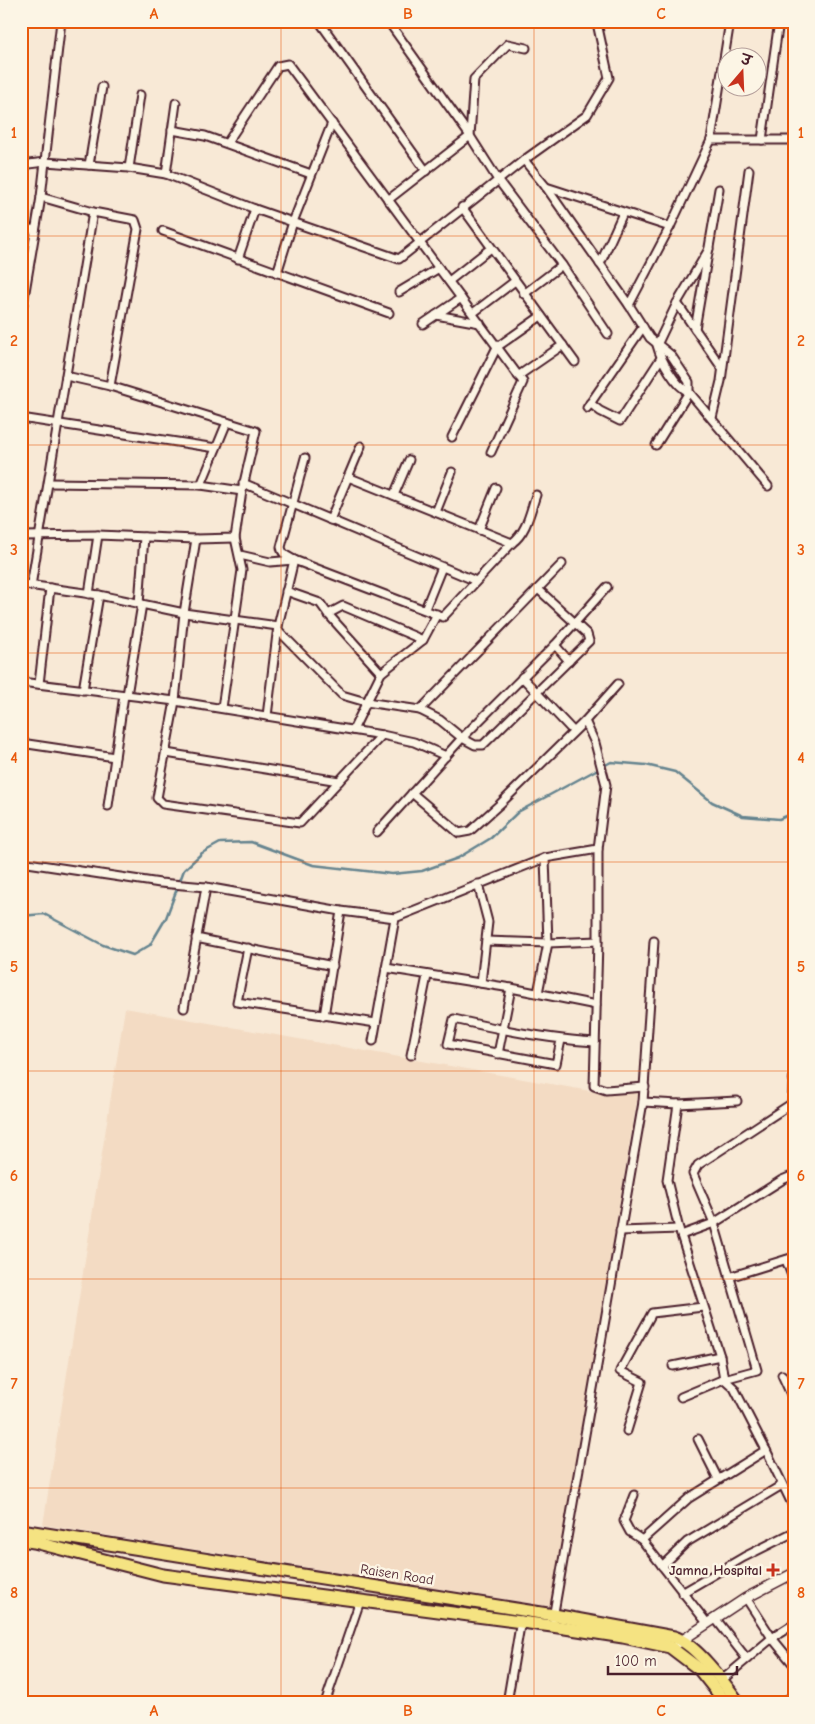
<svg xmlns="http://www.w3.org/2000/svg" width="815" height="1724" font-family="'Comic Neue','Playpen Sans Deva',sans-serif">
<style>
.built{fill:#f3dbc3}
.lines{fill:none;stroke-linecap:round;stroke-linejoin:round}
.stream{stroke:#65848f;stroke-width:2.5}
.minor-casing{stroke:#4a1f2b;stroke-width:11}
.tertiary-casing{stroke:#4a1f2b;stroke-width:12}
.primary-casing{stroke:#4a1f2b;stroke-width:15}
.minor{stroke:#fcf5e5;stroke-width:7}
.tertiary{stroke:#fcf5e5;stroke-width:9}
.primary{stroke:#f5e382;stroke-width:11}
.grid{fill:none;stroke:#e8590c;stroke-width:1;stroke-opacity:0.55}
.poi-dot{fill:#c8321e;stroke:#fcf5e5;stroke-width:2}
.labels{text-anchor:middle;stroke-width:5;stroke-linejoin:round;paint-order:stroke}
.poi-label{font-size:14px;font-weight:bold;fill:#4a1f2b;stroke:#fcf5e5;text-anchor:end}
.street-label{font-size:14px;fill:#4a1f2b;stroke:#fcf5e5}
.neatline{fill:none;stroke:#e8590c;stroke-width:2}
.grid-label{font-size:16px;text-anchor:middle;font-weight:bold;fill:#e8590c}
</style>
<rect width="100%" height="100%" fill="#f8e9d6"/>
<filter id="ink" filterUnits="userSpaceOnUse"><feTurbulence type="fractalNoise" baseFrequency=".02" numOctaves="2"/><feDisplacementMap in="SourceGraphic" scale="10" xChannelSelector="R" yChannelSelector="G"/><feConvolveMatrix kernelMatrix="1 2 1 2 8 2 1 2 1" color-interpolation-filters="sRGB"/></filter>
<g filter="url(#ink)">
<path class="built" d="M 125,1008 L 601,1093 L 638,1093 L 553,1607 L 43,1525 Z"/>
<g class="lines">
<path class="stream" d="M 21,916 L 44,914 L 103,945 L 133,955 L 150,945 L 166,918 L 184,870 L 202,853 L 220,843 L 251,842 L 313,865 L 392,874 L 422,871 L 458,858 L 491,838 L 518,812 L 611,762 L 646,765 L 675,772 L 712,802 L 743,816 L 779,819 L 794,813"/>
<g class="minor-casing">
<g id="minor">
<path d="M 319,21 L 426,171"/>
<path d="M 388,21 L 470,136 L 498,180 L 562,265 L 608,334"/>
<path d="M 172,130 L 205,136 L 311,174"/>
<path d="M 711,140 L 794,140"/>
<path d="M 762,140 L 779,21"/>
<path d="M 227,143 L 278,66 L 288,64 L 523,382 L 491,452"/>
<path d="M 524,160 L 546,187 L 629,305 L 670,227 L 711,140 L 730,21"/>
<path d="M 21,165 L 45,162 L 129,168 L 166,174 L 255,209 L 399,259 L 524,160 L 587,115 L 609,78 L 597,23"/>
<path d="M 89,165 L 102,87"/>
<path d="M 129,168 L 140,95"/>
<path d="M 166,174 L 176,103"/>
<path d="M 546,187 L 670,227"/>
<path d="M 41,197 L 93,212 L 135,220 L 138,229 L 110,386"/>
<path d="M 388,200 L 470,136 L 474,79 L 508,44 L 526,48"/>
<path d="M 462,207 L 575,362"/>
<path d="M 21,230 L 35,229"/>
<path d="M 163,231 L 389,313"/>
<path d="M 709,249 L 677,303 L 657,345 C 661,360 675,386 689,392 L 768,486"/>
<path d="M 238,259 L 255,209"/>
<path d="M 600,264 L 623,213"/>
<path d="M 277,273 L 293,222 L 332,123"/>
<path d="M 449,281 L 491,248"/>
<path d="M 399,292 L 439,268"/>
<path d="M 524,294 L 562,265"/>
<path d="M 677,303 L 722,368"/>
<path d="M 629,305 L 650,338 L 671,355 L 689,382 L 689,392 L 656,445"/>
<path d="M 473,313 L 515,281"/>
<path d="M 21,315 L 41,197 L 61,21"/>
<path d="M 436,315 L 480,323"/>
<path d="M 423,324 L 461,298"/>
<path d="M 695,329 L 719,189"/>
<path d="M 518,376 L 563,345"/>
<path d="M 590,403 L 600,411 L 620,421 L 661,358"/>
<path d="M 587,408 L 643,327"/>
<path d="M 21,418 L 216,448"/>
<path d="M 712,418 L 721,381 L 749,170"/>
<path d="M 452,437 L 497,347 L 541,316"/>
<path d="M 49,483 L 201,485 L 242,491"/>
<path d="M 243,483 L 476,581"/>
<path d="M 201,485 L 227,422"/>
<path d="M 394,495 L 409,460"/>
<path d="M 436,512 L 452,472"/>
<path d="M 330,520 L 361,446"/>
<path d="M 479,530 L 496,488"/>
<path d="M 21,536 L 98,535 L 196,539 L 235,538 L 242,491 L 256,431 L 110,386 L 66,376"/>
<path d="M 196,539 L 184,613 L 175,701 L 157,798 L 163,804 L 300,823 L 382,735"/>
<path d="M 512,543 C 527,532 530,512 536,495"/>
<path d="M 240,555 L 270,562 L 294,560"/>
<path d="M 294,560 C 288,556 282,555 281,547 L 305,458"/>
<path d="M 21,584 L 99,595 L 184,613 L 278,626"/>
<path d="M 31,586 L 93,212"/>
<path d="M 286,591 L 320,603 L 328,614 L 381,673"/>
<path d="M 89,594 L 98,535"/>
<path d="M 139,604 L 144,537"/>
<path d="M 425,609 L 442,567"/>
<path d="M 328,614 L 343,606 L 423,640"/>
<path d="M 278,630 L 342,695 L 366,702 L 420,710 L 440,720 L 462,738 L 475,745 L 483,745 L 589,641 L 587,634 L 538,589"/>
<path d="M 555,645 L 569,661"/>
<path d="M 522,677 L 573,731"/>
<path d="M 21,682 L 175,701 L 382,735 L 414,742 L 446,756"/>
<path d="M 39,684 L 50,588"/>
<path d="M 83,690 L 99,595"/>
<path d="M 127,695 L 142,604"/>
<path d="M 222,708 L 242,570 L 235,538"/>
<path d="M 420,710 L 562,564"/>
<path d="M 267,716 L 278,626 L 294,560 L 443,617 L 512,543 L 348,477"/>
<path d="M 585,721 L 595,743 L 606,785 L 598,849 L 598,941 L 594,1086 L 606,1090 L 645,1087"/>
<path d="M 353,730 L 381,673 L 423,640 L 437,614"/>
<path d="M 21,743 L 115,757"/>
<path d="M 166,753 L 339,781"/>
<path d="M 412,793 L 459,833 L 470,831 L 500,804 L 585,721 L 618,684"/>
<path d="M 108,806 L 124,695"/>
<path d="M 377,832 L 462,738 L 555,645 L 607,587"/>
<path d="M 21,862 L 160,883 L 206,887 L 341,911 L 395,918 L 545,858 L 598,849"/>
<path d="M 478,884 L 488,922 L 481,983"/>
<path d="M 196,938 L 333,966"/>
<path d="M 486,941 L 548,943 L 598,941"/>
<path d="M 248,948 L 237,1002 L 376,1023"/>
<path d="M 386,968 L 511,988 L 596,1005"/>
<path d="M 538,993 L 548,943 L 545,858"/>
<path d="M 184,1008 L 206,887"/>
<path d="M 324,1016 L 341,911"/>
<path d="M 561,1040 L 556,1064 L 448,1044 L 454,1019 C 501,1030 547,1039 595,1042"/>
<path d="M 373,1041 L 395,918"/>
<path d="M 498,1054 L 511,988"/>
<path d="M 411,1055 L 427,976"/>
<path d="M 643,1102 L 678,1104 L 737,1101"/>
<path d="M 792,1103 L 794,1069"/>
<path d="M 678,1104 L 667,1180 L 679,1229 L 720,1356 L 724,1379 L 734,1388 L 766,1450 L 794,1508"/>
<path d="M 620,1231 L 679,1229"/>
<path d="M 681,1235 L 714,1223 L 782,1180 L 794,1175"/>
<path d="M 786,1260 L 794,1281"/>
<path d="M 729,1277 L 794,1257"/>
<path d="M 673,1366 L 720,1356"/>
<path d="M 782,1375 L 794,1401"/>
<path d="M 681,1397 L 724,1379 L 757,1370 L 714,1223 L 693,1174 L 698,1165 L 794,1102"/>
<path d="M 627,1431 L 642,1382 L 620,1371 L 652,1313 L 703,1307"/>
<path d="M 698,1439 L 718,1479"/>
<path d="M 634,1495 L 624,1521 L 630,1532 L 642,1540 L 707,1623"/>
<path d="M 642,1540 L 689,1498 L 766,1450"/>
<path d="M 662,1566 L 687,1542 L 782,1485"/>
<path d="M 682,1593 L 744,1557 L 794,1532"/>
<path d="M 746,1598 L 772,1638 L 794,1665"/>
<path d="M 553,1618 L 643,1102 L 654,941"/>
<path d="M 715,1618 L 747,1659"/>
<path d="M 722,1680 L 772,1638 L 794,1624"/>
<path d="M 325,1703 L 360,1601"/>
<path d="M 507,1703 L 521,1620"/>
<path d="M 782,1703 L 794,1695"/>
</g>
</g>
<g class="tertiary-casing">
<path id="tertiary" d="M 678,1643 L 746,1598 L 794,1573"/>
</g>
<g class="primary-casing">
<g id="primary">
<path d="M 21,1530 L 554,1615 L 674,1637 C 696,1644 725,1684 739,1703"/>
<path d="M 21,1540 L 34,1542 L 163,1575 L 552,1626 L 623,1637 L 670,1647 L 699,1669 L 726,1703"/>
</g>
</g>
<use href="#minor" class="minor"/>
<use href="#tertiary" class="tertiary"/>
<use href="#primary" class="primary"/>
</g>
</g>
<path class="grid" d="M 281,21 L 281,1703M 534,21 L 534,1703M 21,236 L 794,236M 21,445 L 794,445M 21,653 L 794,653M 21,862 L 794,862M 21,1071 L 794,1071M 21,1279 L 794,1279M 21,1488 L 794,1488"/>
<path class="poi-dot" d="M770.5 1562.5h5v5h5v5h-5v5h-5v-5h-5v-5h5z"/>
<g class="labels">
<g class="poi-label">
<text x="762" y="1575">Jamna Hospital</text>
</g>
<g class="street-label">
<text transform="translate(397 1574) rotate(9)" y="5">Raisen Road</text>
</g>
</g>
<rect width="815" height="1724" fill="none" stroke="#fcf5e5" stroke-width="55"/>
<g transform="translate(742 72) rotate(19)"><circle r="24" fill="#fcf5e5" stroke="#b59f9b"/>
<path d="M0-4L9 19L0 12L-9 19Z" fill="#c8321e"/>
<text y="-8" font-size="14" font-weight="bold" text-anchor="middle" fill="#4a1f2b">उ</text>
</g>
<path d="M608 1666v8h129v-8" fill="none" stroke="#4a1f2b" stroke-width="2.5"/>
<text x="615" y="1666" font-size="15" fill="#4a1f2b" stroke="#fcf5e5" stroke-width="4" paint-order="stroke">100 m</text>
<rect x="28" y="28" width="760" height="1668" class="neatline"/>
<g class="grid-label">
<text x="154" y="19">A</text>
<text x="408" y="19">B</text>
<text x="661" y="19">C</text>
<text x="14" y="138">1</text>
<text x="801" y="138">1</text>
<text x="14" y="346">2</text>
<text x="801" y="346">2</text>
<text x="14" y="555">3</text>
<text x="801" y="555">3</text>
<text x="14" y="763">4</text>
<text x="801" y="763">4</text>
<text x="14" y="972">5</text>
<text x="801" y="972">5</text>
<text x="14" y="1181">6</text>
<text x="801" y="1181">6</text>
<text x="14" y="1389">7</text>
<text x="801" y="1389">7</text>
<text x="14" y="1598">8</text>
<text x="801" y="1598">8</text>
<text x="154" y="1716">A</text>
<text x="408" y="1716">B</text>
<text x="661" y="1716">C</text>
</g>
</svg>
